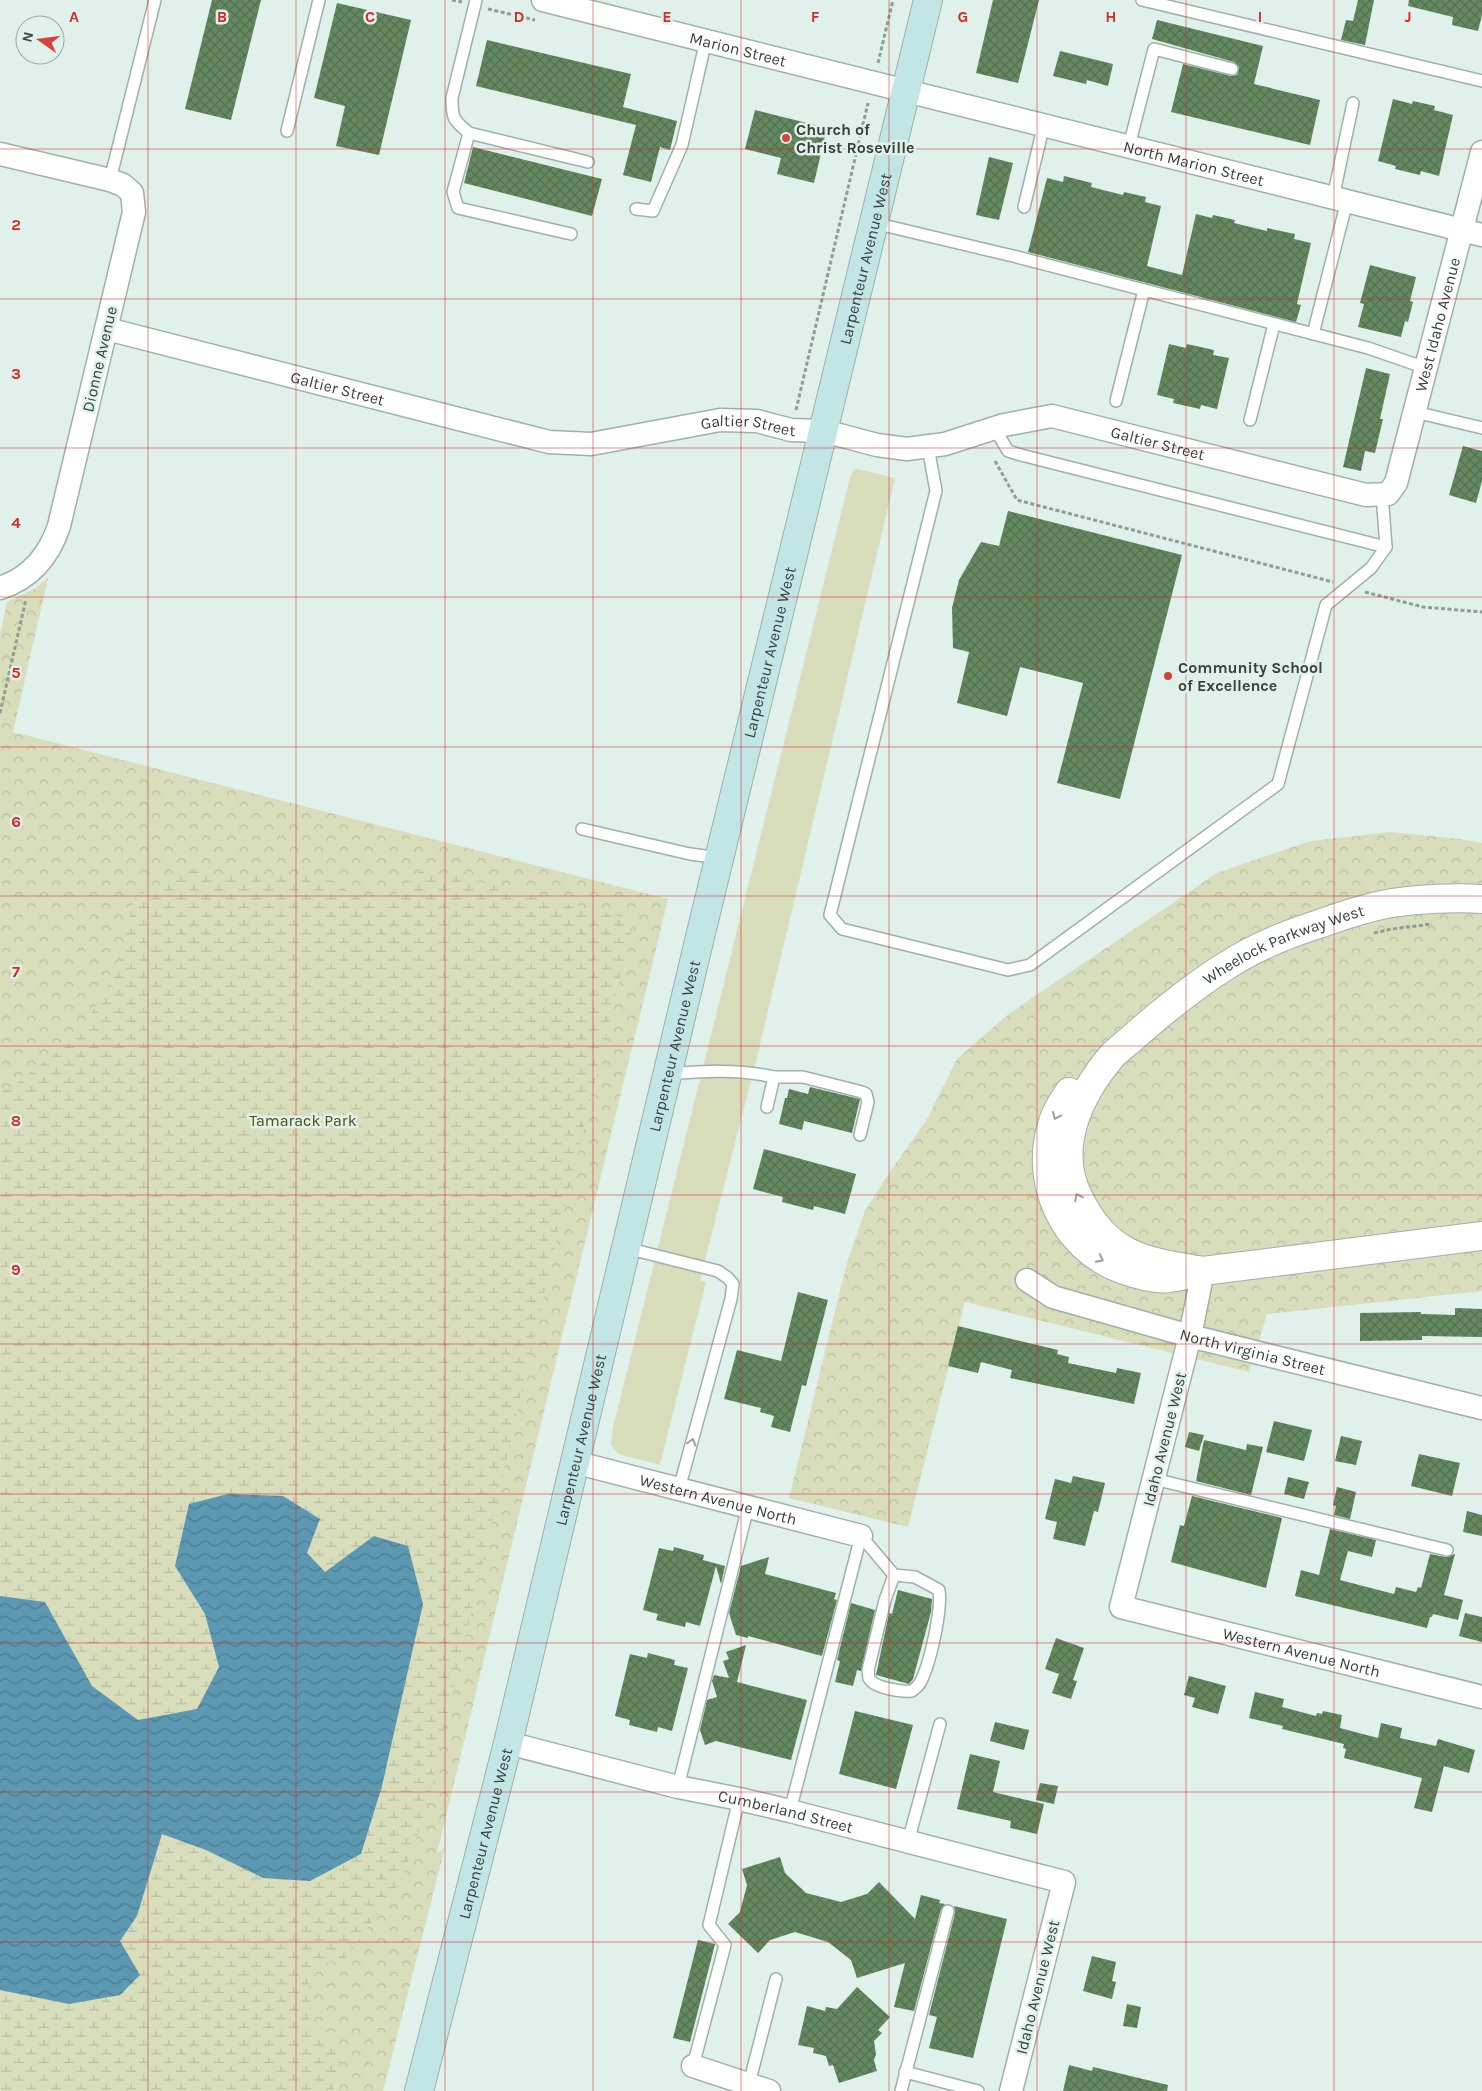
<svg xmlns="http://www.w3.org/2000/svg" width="1482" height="2091" font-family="Karla,sans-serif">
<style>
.grass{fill:#d8ddbb}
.forest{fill:url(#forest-crowns)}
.wetland{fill:url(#wetland-marsh)}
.water{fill:url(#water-waves)}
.building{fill:url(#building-cross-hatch)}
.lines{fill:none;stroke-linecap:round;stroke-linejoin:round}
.service-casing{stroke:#9fb0a9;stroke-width:14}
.minor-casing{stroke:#9fb0a9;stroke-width:25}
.tertiary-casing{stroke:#9fb0a9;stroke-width:30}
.secondary-casing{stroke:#9fb0a9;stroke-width:30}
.path{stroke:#8f9c97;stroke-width:3;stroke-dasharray:4 2.5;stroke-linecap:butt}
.service{stroke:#fff;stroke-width:11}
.minor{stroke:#fff;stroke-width:22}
.tertiary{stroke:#fff;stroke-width:28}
.secondary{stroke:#c2e5e6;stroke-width:28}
.oneway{stroke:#9c9f9e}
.grid{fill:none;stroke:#d62828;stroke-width:1;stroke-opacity:0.55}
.poi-dot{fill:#d3443c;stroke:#dff1ea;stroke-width:2}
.labels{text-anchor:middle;stroke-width:5;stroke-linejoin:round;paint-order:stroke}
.street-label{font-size:16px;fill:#383f3c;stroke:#dff1ea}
.poi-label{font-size:16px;font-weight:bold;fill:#383f3c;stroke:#dff1ea;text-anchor:start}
.park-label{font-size:16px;fill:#4b4f10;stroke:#dff1ea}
.grid-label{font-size:16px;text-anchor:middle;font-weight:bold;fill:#d62828;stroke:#dff1ea;stroke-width:5;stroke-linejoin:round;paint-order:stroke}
</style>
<defs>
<pattern id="forest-crowns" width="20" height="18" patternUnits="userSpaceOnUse" patternTransform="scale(1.25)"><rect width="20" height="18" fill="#d8ddbb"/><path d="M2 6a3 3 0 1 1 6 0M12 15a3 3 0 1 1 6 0" fill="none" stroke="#babfa2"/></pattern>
<pattern id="wetland-marsh" width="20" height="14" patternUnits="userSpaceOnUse" patternTransform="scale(1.25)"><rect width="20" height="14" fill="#d8ddbb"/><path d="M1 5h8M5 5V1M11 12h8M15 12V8" fill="none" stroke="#babfa2"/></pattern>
<pattern id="water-waves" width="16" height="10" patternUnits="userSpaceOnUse" patternTransform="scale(1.25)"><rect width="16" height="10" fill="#5c98b1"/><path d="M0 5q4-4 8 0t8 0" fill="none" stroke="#4d7d91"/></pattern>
<pattern id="building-cross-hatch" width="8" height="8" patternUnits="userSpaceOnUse" patternTransform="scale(1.25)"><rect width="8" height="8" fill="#64885f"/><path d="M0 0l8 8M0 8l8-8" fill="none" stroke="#537150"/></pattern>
</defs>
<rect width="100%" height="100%" fill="#dff1ea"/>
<path class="grass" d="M 857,469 L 895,478 L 756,1061 L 700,1280 L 706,1282 L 660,1465 L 618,1454 L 611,1444 L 613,1427 L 850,478 L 853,470 Z"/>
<g class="forest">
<path d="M 48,578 L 13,732 L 668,899 L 437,1853 L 445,1847 L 383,2091 L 0,2091 L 0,635 L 7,602 L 34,589 Z"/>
<path d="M 1391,832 L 1460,839 L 1482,843 L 1482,1291 L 1267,1314 L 1249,1372 L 965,1302 L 908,1527 L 789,1498 L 847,1263 L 865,1211 L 889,1173 L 926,1121 L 957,1059 L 1010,1013 L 1217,873 L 1310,841 Z"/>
</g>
<path class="wetland" d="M 422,868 L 634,920 L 555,1247 L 425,1814 L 402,1879 L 345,1960 L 309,1967 L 310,2031 L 344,2049 L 333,2091 L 0,2091 L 0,1990 L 69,2004 L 120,1941 L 137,1916 L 162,1834 L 206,1850 L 263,1878 L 310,1881 L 374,1536 L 326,1572 L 307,1553 L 175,1566 L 205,1614 L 219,1667 L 198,1709 L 138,1720 L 92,1686 L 45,1602 L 0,1596 L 0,1091 L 9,1089 L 75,1039 L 113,978 L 135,897 L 194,870 L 245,879 L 268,873 L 323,876 L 372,905 L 401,892 Z"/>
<path class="water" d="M 228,1494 L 283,1496 L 320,1519 L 307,1553 L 325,1572 L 374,1536 L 408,1546 L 423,1604 L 382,1786 L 361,1854 L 310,1881 L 263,1878 L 206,1850 L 162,1834 L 137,1916 L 120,1941 L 140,1975 L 120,1995 L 69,2004 L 0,1990 L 0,1596 L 45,1602 L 92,1686 L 138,1720 L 197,1709 L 219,1667 L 205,1614 L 175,1566 L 189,1504 Z"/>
<g class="building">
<path d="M 212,0 L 261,0 L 231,120 L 185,109 Z"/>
<path d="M 993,0 L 1039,0 L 1018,83 L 976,73 Z"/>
<path d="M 1358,0 L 1374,0 L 1365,45 L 1341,40 L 1346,20 L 1353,21 Z"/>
<path d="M 1409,0 L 1482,0 L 1482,15 L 1478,31 L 1452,25 L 1453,17 L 1408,6 Z"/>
<path d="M 337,3 L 411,20 L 379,155 L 336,146 L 345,106 L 314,98 Z"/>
<path d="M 1157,20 L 1263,46 L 1254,84 L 1320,100 L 1310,145 L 1171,112 L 1183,64 L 1231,76 L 1237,75 L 1239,67 L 1234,62 L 1152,39 Z"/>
<path d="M 487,40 L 631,74 L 623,107 L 677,121 L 670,150 L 660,147 L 651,182 L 623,175 L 636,125 L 476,86 Z"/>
<path d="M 1060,51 L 1113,64 L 1108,86 L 1087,80 L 1086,84 L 1053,76 Z"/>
<path d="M 1393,99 L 1412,104 L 1413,101 L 1435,106 L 1434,110 L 1453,115 L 1439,176 L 1421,171 L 1420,175 L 1395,169 L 1396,166 L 1378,161 Z"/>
<path d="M 755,110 L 827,128 L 814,183 L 777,174 L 781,158 L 745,149 Z"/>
<path d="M 473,147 L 602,179 L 592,216 L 464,183 Z"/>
<path d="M 989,157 L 1013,163 L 999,220 L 976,215 Z"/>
<path d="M 1064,176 L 1092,183 L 1091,187 L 1123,195 L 1124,192 L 1146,197 L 1145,202 L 1161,206 L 1147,266 L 1182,275 L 1196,214 L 1212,218 L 1213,215 L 1235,220 L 1234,223 L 1267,231 L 1267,228 L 1295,234 L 1294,239 L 1311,243 L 1297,304 L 1301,305 L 1296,322 L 1028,252 L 1047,178 L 1063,182 Z"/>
<path d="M 1370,265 L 1416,277 L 1410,301 L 1413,302 L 1408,322 L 1405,321 L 1401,337 L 1358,327 L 1364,304 L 1360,303 Z"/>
<path d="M 1169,344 L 1186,348 L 1187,344 L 1214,350 L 1213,355 L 1229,358 L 1217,409 L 1201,405 L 1200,409 L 1173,403 L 1174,399 L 1157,395 Z"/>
<path d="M 1366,368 L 1390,374 L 1380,419 L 1383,419 L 1375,453 L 1365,451 L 1361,471 L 1343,467 Z"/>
<path d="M 1463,446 L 1482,451 L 1482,481 L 1476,503 L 1449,495 Z"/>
<path d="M 1008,511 L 1182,555 L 1120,799 L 1057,783 L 1083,683 L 1020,667 L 1007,716 L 957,703 L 969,652 L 953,648 L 952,608 L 959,580 L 981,542 L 999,546 Z"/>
<path d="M 810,1087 L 860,1099 L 852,1133 L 804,1121 L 802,1130 L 779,1124 L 785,1098 L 787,1098 L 789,1089 L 808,1094 Z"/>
<path d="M 764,1149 L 856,1174 L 845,1214 L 814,1206 L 813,1210 L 782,1202 L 783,1197 L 753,1189 Z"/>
<path d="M 798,1292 L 828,1300 L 806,1386 L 802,1385 L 790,1432 L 771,1427 L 774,1416 L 760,1412 L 761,1408 L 724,1399 L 737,1350 L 781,1361 Z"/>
<path d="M 1455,1308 L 1482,1309 L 1482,1337 L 1422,1336 L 1422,1340 L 1360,1341 L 1360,1313 L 1421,1312 L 1421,1314 L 1455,1315 Z"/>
<path d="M 958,1326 L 1058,1350 L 1057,1354 L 1069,1357 L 1068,1363 L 1116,1373 L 1117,1368 L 1141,1373 L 1134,1404 L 1010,1378 L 1012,1370 L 981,1362 L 978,1373 L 948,1366 Z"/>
<path d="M 1274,1421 L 1312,1430 L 1304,1461 L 1266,1452 Z"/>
<path d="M 1189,1432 L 1204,1435 L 1199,1451 L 1185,1447 Z"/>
<path d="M 1341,1436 L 1362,1441 L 1356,1465 L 1335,1461 Z"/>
<path d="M 1204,1440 L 1246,1450 L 1247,1444 L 1263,1447 L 1251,1495 L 1196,1481 Z"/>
<path d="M 1419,1454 L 1460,1463 L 1452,1496 L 1411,1486 Z"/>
<path d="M 1073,1476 L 1105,1483 L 1098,1512 L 1094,1511 L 1085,1546 L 1053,1539 L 1057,1522 L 1045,1519 L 1055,1479 L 1071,1483 Z"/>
<path d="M 1288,1477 L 1309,1482 L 1304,1499 L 1284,1494 Z"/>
<path d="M 1337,1487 L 1356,1492 L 1350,1519 L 1334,1515 L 1336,1506 L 1333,1505 Z"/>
<path d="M 1192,1496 L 1282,1518 L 1266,1588 L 1171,1562 L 1180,1525 L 1184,1526 Z"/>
<path d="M 1467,1511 L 1482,1515 L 1482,1536 L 1463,1532 Z"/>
<path d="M 1330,1529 L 1376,1540 L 1372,1557 L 1348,1551 L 1340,1580 L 1394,1594 L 1396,1587 L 1416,1592 L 1418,1587 L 1421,1588 L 1430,1554 L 1446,1557 L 1455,1554 L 1444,1595 L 1463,1600 L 1458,1620 L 1433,1614 L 1432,1617 L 1430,1617 L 1427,1628 L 1295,1596 L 1301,1570 L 1319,1575 Z"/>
<path d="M 674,1547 L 704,1555 L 703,1560 L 725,1566 L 721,1584 L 716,1566 L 700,1626 L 686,1622 L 685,1627 L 656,1620 L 658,1614 L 643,1610 L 659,1548 L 673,1551 Z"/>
<path d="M 769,1557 L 765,1574 L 836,1593 L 834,1599 L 837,1600 L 822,1656 L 748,1636 L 748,1638 L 736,1635 L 729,1613 L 741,1566 Z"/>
<path d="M 898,1590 L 932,1599 L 931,1612 L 913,1679 L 909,1684 L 876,1675 L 889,1613 L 892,1614 Z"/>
<path d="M 851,1603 L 875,1610 L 861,1671 L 857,1670 L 853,1686 L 835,1682 L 840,1661 L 837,1660 Z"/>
<path d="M 1465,1613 L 1482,1617 L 1482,1642 L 1459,1636 Z"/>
<path d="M 1056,1638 L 1084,1648 L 1073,1680 L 1077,1681 L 1071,1699 L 1052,1693 L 1059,1674 L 1045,1669 Z"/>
<path d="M 746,1645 L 737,1682 L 807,1700 L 791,1760 L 716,1741 L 705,1745 L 700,1730 L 707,1700 L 717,1697 L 712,1681 L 714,1675 L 729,1678 L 723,1661 L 729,1659 L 726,1652 Z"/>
<path d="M 648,1653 L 675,1660 L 674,1665 L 688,1668 L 672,1731 L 658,1727 L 657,1732 L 629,1725 L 630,1720 L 615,1716 L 630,1654 L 647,1658 Z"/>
<path d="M 1189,1676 L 1226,1686 L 1218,1714 L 1192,1707 L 1195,1698 L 1184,1695 Z"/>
<path d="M 1255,1692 L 1284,1699 L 1282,1707 L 1316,1716 L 1317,1713 L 1322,1714 L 1323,1711 L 1342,1715 L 1340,1728 L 1378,1738 L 1381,1723 L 1402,1728 L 1400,1738 L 1436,1746 L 1438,1739 L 1475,1750 L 1469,1773 L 1444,1766 L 1432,1812 L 1414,1808 L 1422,1778 L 1344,1758 L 1346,1749 L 1343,1748 L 1344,1744 L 1282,1729 L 1283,1726 L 1249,1718 Z"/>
<path d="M 855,1711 L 913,1725 L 896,1789 L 839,1774 Z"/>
<path d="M 995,1722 L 1029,1730 L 1024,1750 L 990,1741 Z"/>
<path d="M 970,1754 L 1000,1761 L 993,1792 L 1044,1804 L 1037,1834 L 1010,1828 L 1011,1821 L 957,1809 Z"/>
<path d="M 1040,1783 L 1058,1786 L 1054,1804 L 1036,1800 Z"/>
<path d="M 780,1857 L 785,1873 L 806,1893 L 841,1902 L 867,1894 L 879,1882 L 915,1919 L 921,1895 L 940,1900 L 939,1903 L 945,1904 L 941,1909 L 914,2011 L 894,2007 L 905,1963 L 857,1978 L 851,1960 L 828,1942 L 795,1932 L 770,1940 L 758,1953 L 728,1924 L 740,1912 L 747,1885 L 742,1869 Z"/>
<path d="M 954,1906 L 1007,1919 L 973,2058 L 929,2048 L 937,2017 L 929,2015 L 955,1913 Z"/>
<path d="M 698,1940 L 715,1944 L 690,2042 L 673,2038 Z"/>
<path d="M 1092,1956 L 1116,1962 L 1112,1981 L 1116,1982 L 1112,1999 L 1083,1991 Z"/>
<path d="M 857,1987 L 890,2017 L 878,2030 L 882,2033 L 874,2041 L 876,2054 L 874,2060 L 877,2071 L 839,2083 L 833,2065 L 829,2066 L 826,2056 L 813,2053 L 814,2048 L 798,2045 L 807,2006 L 825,2011 L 826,2007 L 837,2009 Z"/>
<path d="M 1127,2004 L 1141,2007 L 1137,2028 L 1123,2026 Z"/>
<path d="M 1069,2065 L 1092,2071 L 1093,2067 L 1168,2085 L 1167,2091 L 1063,2091 Z"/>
</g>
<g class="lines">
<g class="service-casing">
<g id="service">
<path d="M 476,0 L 452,98 C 452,118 453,120 469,133 L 588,162"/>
<path d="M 1142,0 L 1482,81"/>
<path d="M 287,131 L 319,0"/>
<path d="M 469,133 L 453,192 L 458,208 L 571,234"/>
<path d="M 1129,146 L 1154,49 L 1232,69"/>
<path d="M 110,180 L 155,0"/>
<path d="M 1333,198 L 1353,103"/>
<path d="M 1024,207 L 1044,124"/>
<path d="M 636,209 L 653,211 L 682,145 L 706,40"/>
<path d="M 874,223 L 1013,256 L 1368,348 L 1426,368"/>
<path d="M 1313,334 L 1347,201"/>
<path d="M 1116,401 L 1144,290"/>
<path d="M 1415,412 L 1482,428"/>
<path d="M 1250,420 L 1274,324"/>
<path d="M 995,429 L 1008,451 L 1021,455 L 1386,547"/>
<path d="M 928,447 L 936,491 L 830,915 L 842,929 L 1008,970 L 1030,965 L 1278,784 L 1326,605 L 1371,568 L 1386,547 L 1382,494"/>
<path d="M 582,829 L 690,854 L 720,858"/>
<path d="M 668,1074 C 704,1071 739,1069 774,1077"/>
<path d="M 767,1107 L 774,1077 L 803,1077 L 862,1092 L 866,1094 L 868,1102 L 860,1135"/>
<path d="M 626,1248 L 718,1271 L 728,1278 L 733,1284 L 731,1299 L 679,1489"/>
<path d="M 1154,1479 L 1447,1550"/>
<path d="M 861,1536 L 894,1575 L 885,1600 L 868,1670 C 869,1672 868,1675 869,1678 C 873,1688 902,1692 912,1691 C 915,1689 918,1686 920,1683 C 930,1665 942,1610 939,1590 L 915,1577 L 894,1575"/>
<path d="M 678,1787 L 748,1507"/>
<path d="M 790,1811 L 861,1536"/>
<path d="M 908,1842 L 940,1724"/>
<path d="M 693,2066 L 725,1945 L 709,1925 L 739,1799"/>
<path d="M 905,2072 L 978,2091"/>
<path d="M 749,2084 L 776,1979"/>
<path d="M 901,2091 L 948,1911"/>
</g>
</g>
<g class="minor-casing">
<g id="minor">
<path id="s1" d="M 543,0 L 1482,235"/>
<path d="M 0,154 L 110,180 L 123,185 L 132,193 L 134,212 L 59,526 C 49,556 31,578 0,588"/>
<path id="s2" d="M 107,329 L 549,442 L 591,444 L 720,420 L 757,421 L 791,430 L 824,431 L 877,445 L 907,449 L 945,444 L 1004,425 L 1052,416 L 1366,495 L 1388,494 L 1396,483 L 1482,152"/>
<path id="s3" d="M 1203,1271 L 1190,1336 L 1121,1607 L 1482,1697"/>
<path id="s4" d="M 1027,1280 L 1053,1297 L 1190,1336 L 1482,1408"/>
<path id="s5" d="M 574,1462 L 861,1536"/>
<path id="s6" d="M 508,1743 L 678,1787 L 739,1799 L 790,1811 L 1064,1882 L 1011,2091"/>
<path d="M 693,2066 L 769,2091"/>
</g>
</g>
<g class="tertiary-casing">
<g id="tertiary">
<path d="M 1069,1092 C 1063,1101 1056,1111 1053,1122 C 1033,1181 1063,1247 1121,1269 C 1136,1274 1154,1280 1169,1278 C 1180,1277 1192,1273 1203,1271 L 1482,1236"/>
<path id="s7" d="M 1203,1271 C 1142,1261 1107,1256 1078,1196 C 1054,1148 1079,1095 1111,1057 C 1119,1048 1130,1041 1139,1032 C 1167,1008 1195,985 1226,966 C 1255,947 1290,933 1322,923 C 1344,915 1369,907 1392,903 C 1418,899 1455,897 1482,899"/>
</g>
</g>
<g class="secondary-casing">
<g id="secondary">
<path id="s8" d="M 419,2091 L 508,1743 L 700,937 L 928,0"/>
</g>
</g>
<g class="path">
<path d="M 452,0 L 462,2"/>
<path d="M 488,9 L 535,20"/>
<path d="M 878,63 L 893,0"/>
<path d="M 796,410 L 868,103"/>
<path d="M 995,461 L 1017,500 L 1333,582"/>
<path d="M 1365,592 L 1423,607 L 1482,612"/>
<path d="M 0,713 L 26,599"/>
<path d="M 1374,933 L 1392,929 L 1432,924"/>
</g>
<use href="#service" class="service"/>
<use href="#minor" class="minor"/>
<use href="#tertiary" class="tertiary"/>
<use href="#secondary" class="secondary"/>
</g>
<defs><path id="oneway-chevron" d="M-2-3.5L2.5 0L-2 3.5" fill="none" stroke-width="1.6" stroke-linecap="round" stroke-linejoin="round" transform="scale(1.25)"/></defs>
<g class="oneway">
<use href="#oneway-chevron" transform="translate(1056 1116) rotate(114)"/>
<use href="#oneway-chevron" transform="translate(1078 1197) rotate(-116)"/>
<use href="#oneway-chevron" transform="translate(1100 1259) rotate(28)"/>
<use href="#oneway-chevron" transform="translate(692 1442) rotate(-75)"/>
</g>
<path class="grid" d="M 148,0 L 148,2091M 296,0 L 296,2091M 445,0 L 445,2091M 593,0 L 593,2091M 741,0 L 741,2091M 889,0 L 889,2091M 1037,0 L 1037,2091M 1186,0 L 1186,2091M 1334,0 L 1334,2091M 0,149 L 1482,149M 0,299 L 1482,299M 0,448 L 1482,448M 0,597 L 1482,597M 0,747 L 1482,747M 0,896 L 1482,896M 0,1046 L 1482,1046M 0,1195 L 1482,1195M 0,1344 L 1482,1344M 0,1494 L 1482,1494M 0,1643 L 1482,1643M 0,1792 L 1482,1792M 0,1942 L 1482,1942"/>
<g class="poi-dot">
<circle cx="786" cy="138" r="5"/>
<circle cx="1168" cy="676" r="5"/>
</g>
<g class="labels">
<g class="street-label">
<text dy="6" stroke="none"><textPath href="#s1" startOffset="201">Marion Street</textPath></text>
<text dy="6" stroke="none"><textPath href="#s1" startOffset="671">North Marion Street</textPath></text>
<text dy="6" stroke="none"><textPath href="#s8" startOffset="1886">Larpenteur Avenue West</textPath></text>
<text dy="6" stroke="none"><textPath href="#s2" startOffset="1492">West Idaho Avenue</textPath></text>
<text transform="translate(99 359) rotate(-77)" y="6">Dionne Avenue</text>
<text dy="6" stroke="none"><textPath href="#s2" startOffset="238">Galtier Street</textPath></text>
<text dy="6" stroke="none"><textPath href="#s2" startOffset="658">Galtier Street</textPath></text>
<text dy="6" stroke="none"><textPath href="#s2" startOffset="1078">Galtier Street</textPath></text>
<text dy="6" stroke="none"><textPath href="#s8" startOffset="1481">Larpenteur Avenue West</textPath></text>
<text dy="6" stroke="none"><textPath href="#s7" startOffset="514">Wheelock Parkway West</textPath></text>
<text dy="6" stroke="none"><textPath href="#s8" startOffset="1076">Larpenteur Avenue West</textPath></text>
<text dy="6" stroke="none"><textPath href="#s4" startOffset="238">North Virginia Street</textPath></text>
<text dy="6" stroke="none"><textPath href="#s8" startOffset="671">Larpenteur Avenue West</textPath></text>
<text transform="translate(1164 1439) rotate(-76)" y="6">Idaho Avenue West</text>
<text dy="6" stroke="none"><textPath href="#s5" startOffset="149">Western Avenue North</textPath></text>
<text dy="6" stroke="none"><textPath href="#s3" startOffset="532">Western Avenue North</textPath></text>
<text dy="6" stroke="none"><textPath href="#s6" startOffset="286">Cumberland Street</textPath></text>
<text dy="6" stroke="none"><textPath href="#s8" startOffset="266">Larpenteur Avenue West</textPath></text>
<text transform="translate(1037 1987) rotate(-76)" y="6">Idaho Avenue West</text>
</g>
<g class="poi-label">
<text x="796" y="135">Church of<tspan x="796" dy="18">Christ Roseville</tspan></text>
<text x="1178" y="673">Community School<tspan x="1178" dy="18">of Excellence</tspan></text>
</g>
<g class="park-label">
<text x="303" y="1126">Tamarack Park</text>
</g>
</g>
<g class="grid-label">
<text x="74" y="22">A</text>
<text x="222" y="22">B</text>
<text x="370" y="22">C</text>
<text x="519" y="22">D</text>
<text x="667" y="22">E</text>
<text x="815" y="22">F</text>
<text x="963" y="22">G</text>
<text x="1111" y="22">H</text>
<text x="1260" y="22">I</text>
<text x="1408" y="22">J</text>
<text x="16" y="230">2</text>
<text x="16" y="379">3</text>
<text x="16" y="528">4</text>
<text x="16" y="678">5</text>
<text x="16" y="827">6</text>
<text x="16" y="977">7</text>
<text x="16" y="1126">8</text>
<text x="16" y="1275">9</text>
</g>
<g transform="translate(40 40) rotate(284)"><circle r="24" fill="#dff1ea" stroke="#9caaa4"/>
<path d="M0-4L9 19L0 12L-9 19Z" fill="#d3443c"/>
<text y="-8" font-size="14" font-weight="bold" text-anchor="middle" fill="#383f3c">N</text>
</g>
</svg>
